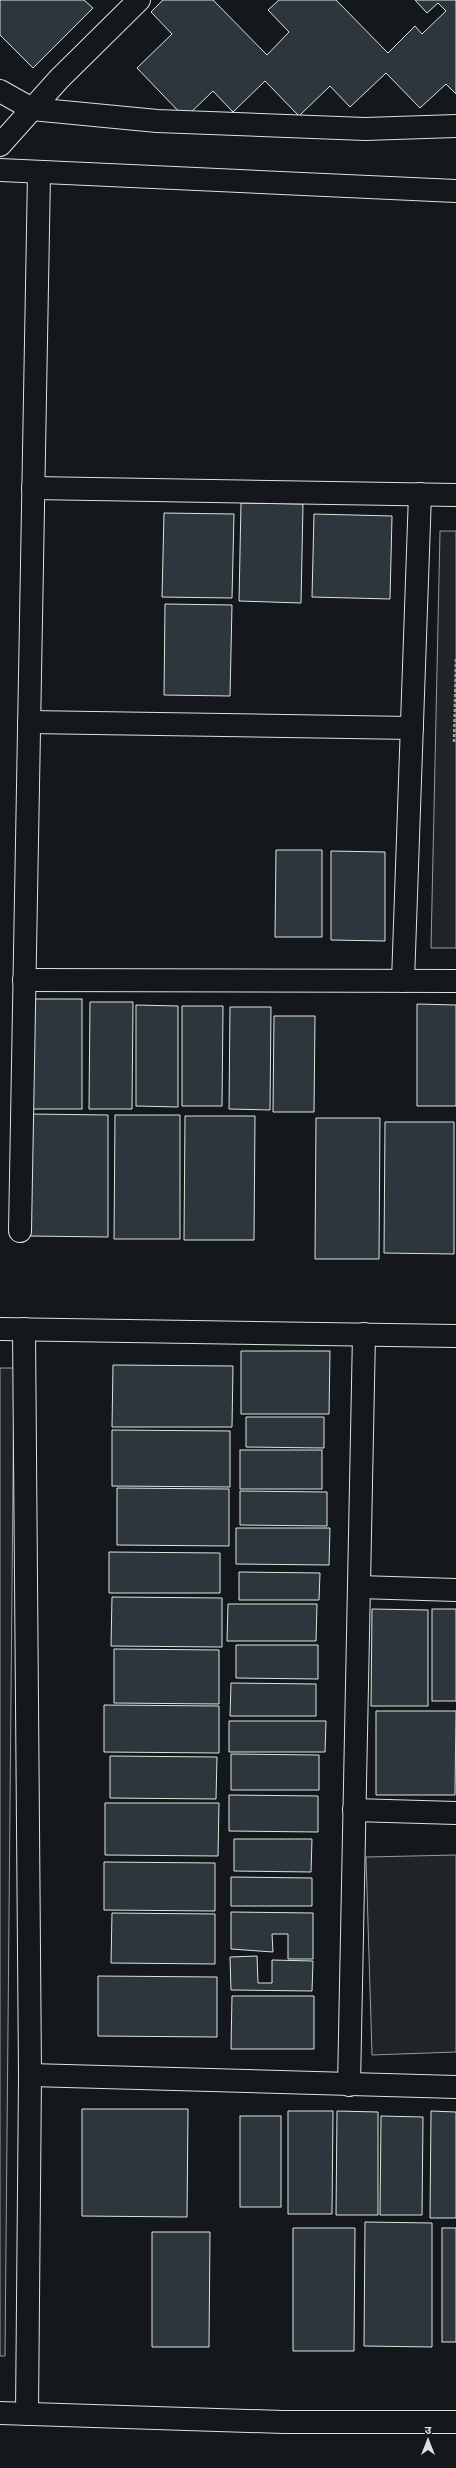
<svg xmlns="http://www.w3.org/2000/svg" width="456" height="2468" font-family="'IBM Plex Serif','Noto Sans Devanagari',serif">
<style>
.green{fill:#202428;stroke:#939e99}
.building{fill:#2c363c;stroke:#d8e6dc}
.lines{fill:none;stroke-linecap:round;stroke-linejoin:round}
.street-casing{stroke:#d8e6dc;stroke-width:24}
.path{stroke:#9da8a2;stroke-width:2.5;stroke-dasharray:3 2;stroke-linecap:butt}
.street{stroke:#14181c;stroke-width:22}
</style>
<rect width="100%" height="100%" fill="#14181c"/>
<g class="green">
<path d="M 440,531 L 456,531 L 456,948 L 431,948 Z"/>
<path d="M 0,1368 L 14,1368 L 5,2356 L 0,2356 Z"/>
<path d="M 456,1855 L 456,2052 L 372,2055 L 366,1857 Z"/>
</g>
<g class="building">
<path d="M 0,0 L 84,0 L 93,8 L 33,68 L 0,35 Z"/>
<path d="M 163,0 L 213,0 L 267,55 L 289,32 L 268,10 L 279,0 L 336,0 L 388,53 L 415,26 L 422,34 L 446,11 L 438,3 L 427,13 L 415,0 L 456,0 L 456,94 L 446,84 L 420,108 L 386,73 L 350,107 L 330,86 L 299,116 L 265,81 L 233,112 L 213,91 L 185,118 L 137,68 L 172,34 L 151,12 Z"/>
<path d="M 241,503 L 303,504 L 301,603 L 239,601 Z"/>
<path d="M 164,513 L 234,514 L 232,598 L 162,597 Z"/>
<path d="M 314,514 L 392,516 L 390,599 L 312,597 Z"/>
<path d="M 165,604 L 232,605 L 230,696 L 164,695 Z"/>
<path d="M 276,850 L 322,850 L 322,937 L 275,937 Z"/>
<path d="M 331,851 L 385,852 L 385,941 L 331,940 Z"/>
<rect x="31" y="999" width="51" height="110"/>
<path d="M 90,1002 L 133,1002 L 132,1109 L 89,1109 Z"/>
<path d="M 417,1004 L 456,1005 L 456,1106 L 417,1106 Z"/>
<path d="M 136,1005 L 178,1006 L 178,1107 L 136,1106 Z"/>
<path d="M 182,1006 L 223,1006 L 222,1106 L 182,1106 Z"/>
<path d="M 230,1007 L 271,1007 L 270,1110 L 229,1109 Z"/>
<path d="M 274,1016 L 315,1016 L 314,1112 L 273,1112 Z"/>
<path d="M 31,1114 L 108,1115 L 108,1237 L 30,1236 Z"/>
<path d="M 115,1115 L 180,1115 L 180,1239 L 114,1239 Z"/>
<path d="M 185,1116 L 255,1116 L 254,1240 L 184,1240 Z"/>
<path d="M 316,1118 L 380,1118 L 379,1259 L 315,1259 Z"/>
<path d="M 385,1122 L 454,1122 L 454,1254 L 384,1253 Z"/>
<path d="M 241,1351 L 330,1351 L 329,1414 L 241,1414 Z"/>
<path d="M 113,1365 L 233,1366 L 232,1427 L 112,1427 Z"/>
<path d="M 246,1417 L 324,1417 L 324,1448 L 246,1447 Z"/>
<path d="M 112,1430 L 230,1431 L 230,1487 L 112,1486 Z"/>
<rect x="240" y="1450" width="82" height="39"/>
<path d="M 117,1488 L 229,1489 L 229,1546 L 117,1545 Z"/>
<path d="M 240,1491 L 327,1492 L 327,1526 L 240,1525 Z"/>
<path d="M 236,1528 L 330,1528 L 329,1565 L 236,1564 Z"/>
<path d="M 109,1552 L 220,1553 L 220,1593 L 109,1593 Z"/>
<path d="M 239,1572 L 320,1573 L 319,1600 L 239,1600 Z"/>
<path d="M 112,1597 L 222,1598 L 222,1647 L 111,1646 Z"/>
<path d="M 228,1604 L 317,1604 L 316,1641 L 227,1641 Z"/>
<path d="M 372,1609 L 428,1610 L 428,1706 L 371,1706 Z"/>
<rect x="432" y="1609" width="24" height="92"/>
<path d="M 236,1645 L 318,1645 L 318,1679 L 236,1678 Z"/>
<path d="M 114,1649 L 219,1650 L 219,1704 L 114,1703 Z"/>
<path d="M 231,1683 L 316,1684 L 316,1716 L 230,1716 Z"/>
<path d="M 104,1705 L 219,1706 L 219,1753 L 104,1752 Z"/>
<path d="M 376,1711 L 456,1711 L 455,1795 L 376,1795 Z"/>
<path d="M 229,1721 L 326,1721 L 325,1752 L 229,1752 Z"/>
<path d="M 231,1754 L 319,1755 L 319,1790 L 231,1790 Z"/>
<path d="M 110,1756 L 217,1757 L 216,1799 L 110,1798 Z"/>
<path d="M 229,1795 L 318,1796 L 318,1832 L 229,1831 Z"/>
<path d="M 105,1803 L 219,1803 L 218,1856 L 105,1855 Z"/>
<path d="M 234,1839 L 312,1839 L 311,1872 L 234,1871 Z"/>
<path d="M 104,1862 L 215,1863 L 215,1911 L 104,1910 Z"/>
<path d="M 231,1877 L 312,1878 L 312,1906 L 231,1906 Z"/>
<path d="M 231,1912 L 313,1913 L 313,1959 L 288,1959 L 288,1934 L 272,1934 L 273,1952 L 231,1949 Z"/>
<path d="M 112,1913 L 215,1914 L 215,1964 L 111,1963 Z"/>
<path d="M 257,1956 L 258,1983 L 272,1983 L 272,1960 L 313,1961 L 312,1991 L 231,1990 L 230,1957 Z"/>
<path d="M 98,1976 L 217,1977 L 217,2037 L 98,2036 Z"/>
<path d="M 232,1996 L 314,1996 L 314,2049 L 231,2049 Z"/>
<path d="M 82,2109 L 188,2109 L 187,2217 L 82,2216 Z"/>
<path d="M 288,2111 L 333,2111 L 332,2214 L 288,2214 Z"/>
<path d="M 337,2111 L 378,2112 L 378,2215 L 336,2215 Z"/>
<path d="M 431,2111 L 456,2112 L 456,2218 L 430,2218 Z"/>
<rect x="240" y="2116" width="41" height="91"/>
<path d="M 381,2116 L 423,2117 L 422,2215 L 380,2215 Z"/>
<path d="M 365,2222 L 432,2223 L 432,2347 L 364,2346 Z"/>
<path d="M 293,2228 L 355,2228 L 354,2351 L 293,2351 Z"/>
<rect x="442" y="2228" width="14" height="114"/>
<path d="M 152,2232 L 210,2232 L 209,2347 L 152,2347 Z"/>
</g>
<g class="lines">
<g class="street-casing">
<g id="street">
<path d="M 0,91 L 32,109 L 157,121 L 365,129 L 456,126"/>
<path d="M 0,145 L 59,79 L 139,0"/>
<path d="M 0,170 L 456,191"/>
<path d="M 33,488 L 456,495"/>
<path d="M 29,722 L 412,728"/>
<path d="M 24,980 L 456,981"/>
<path d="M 403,981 L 420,494"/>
<path d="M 20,1231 L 39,174"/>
<path d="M 0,1329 L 456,1336"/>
<path d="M 24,1329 L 30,2075 L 27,2414"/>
<path d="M 359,1587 L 456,1590"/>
<path d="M 354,1810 L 456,1813"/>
<path d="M 30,2075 L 456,2087"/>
<path d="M 349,2085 L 364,1334"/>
<path d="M 0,2413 L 283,2422 L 456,2422"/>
</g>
</g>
<path class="path" d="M 454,742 L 456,658"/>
<use href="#street" class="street"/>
</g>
<g transform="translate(428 2440)" stroke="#14181c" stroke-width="3" paint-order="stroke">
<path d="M0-3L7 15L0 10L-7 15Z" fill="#d8e6dc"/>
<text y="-6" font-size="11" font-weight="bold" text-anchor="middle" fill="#d8e6dc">उ</text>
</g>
</svg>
